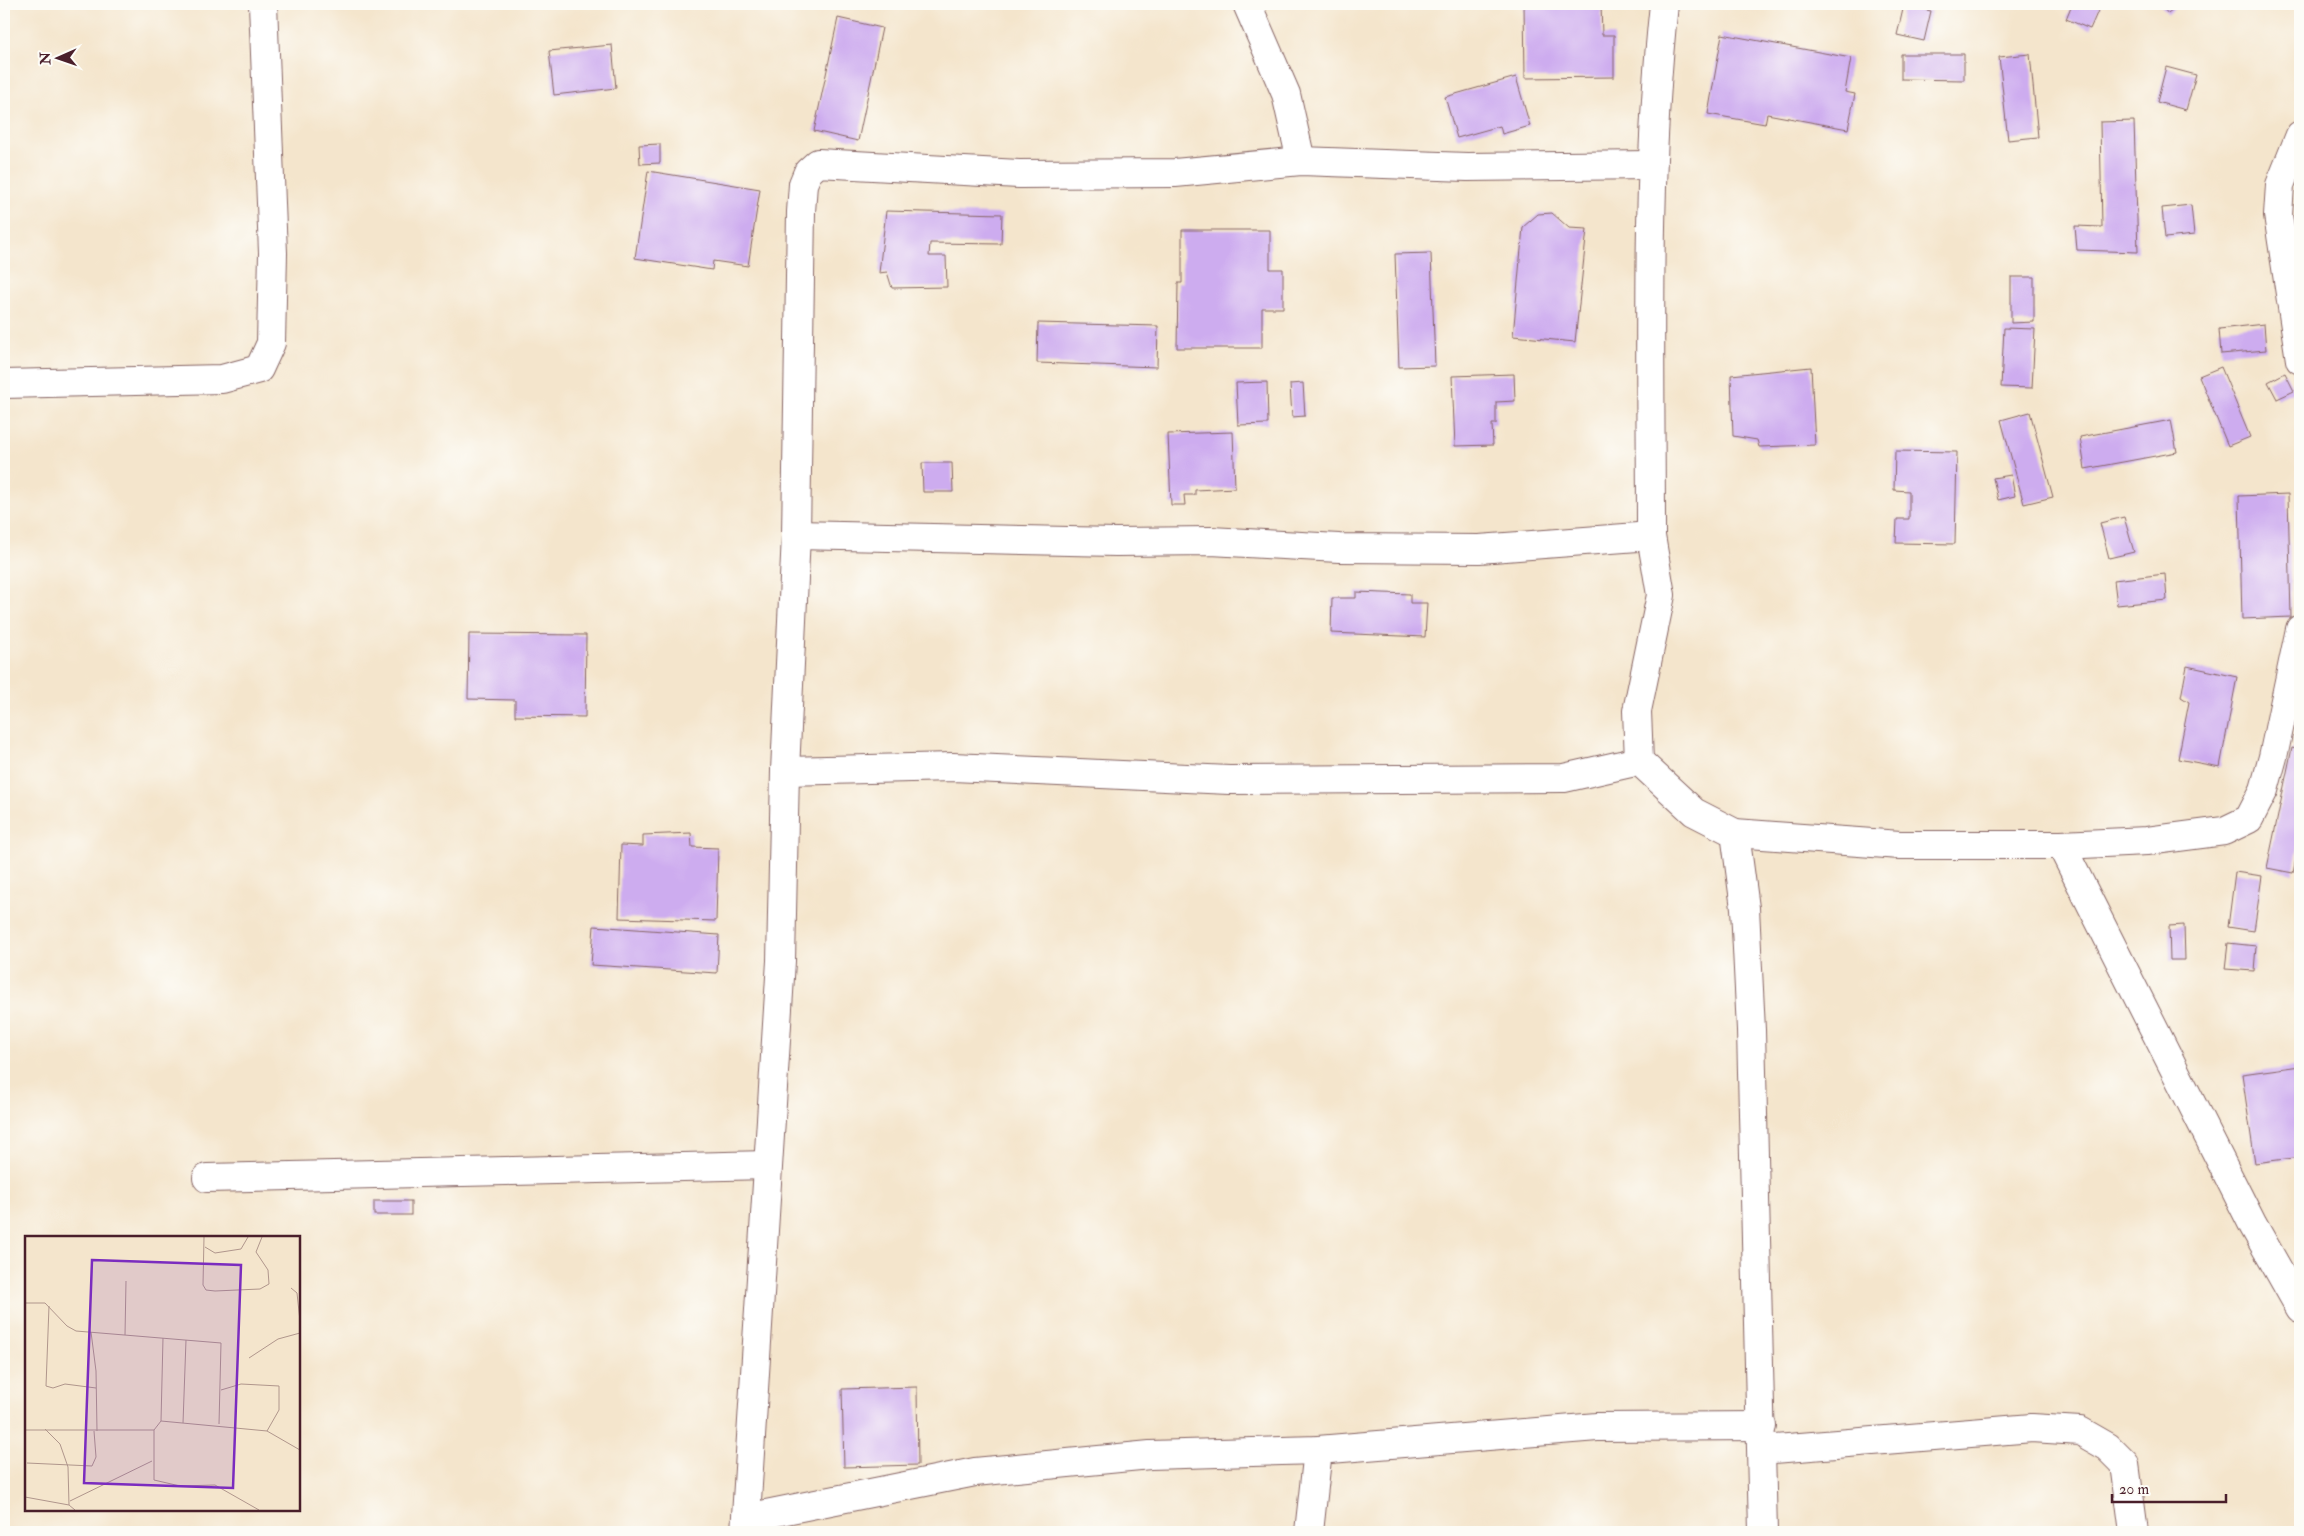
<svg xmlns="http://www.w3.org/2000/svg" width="2304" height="1536" font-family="'IM FELL Double Pica',serif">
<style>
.building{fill:#cdacef}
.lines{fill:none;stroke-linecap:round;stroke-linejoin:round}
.street-casing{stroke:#866463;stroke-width:30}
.street{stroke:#fff;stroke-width:28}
.inset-road{fill:none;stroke:#b0968c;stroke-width:1}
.view{fill:#7b2cbf;fill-opacity:0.15;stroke:#7b2cbf;stroke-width:2.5}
.inset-edge{fill:none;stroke:#4a1f2b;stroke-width:2.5}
</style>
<rect width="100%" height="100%" fill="#fdfcf7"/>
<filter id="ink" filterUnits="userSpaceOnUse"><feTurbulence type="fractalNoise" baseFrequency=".02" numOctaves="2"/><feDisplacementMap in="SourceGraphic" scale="10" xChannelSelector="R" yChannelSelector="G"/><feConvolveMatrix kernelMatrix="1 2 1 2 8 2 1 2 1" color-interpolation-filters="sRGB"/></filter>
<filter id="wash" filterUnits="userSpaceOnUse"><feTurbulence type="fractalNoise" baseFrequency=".0096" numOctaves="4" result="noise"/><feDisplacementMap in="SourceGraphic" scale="20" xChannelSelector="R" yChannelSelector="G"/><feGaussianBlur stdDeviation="1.12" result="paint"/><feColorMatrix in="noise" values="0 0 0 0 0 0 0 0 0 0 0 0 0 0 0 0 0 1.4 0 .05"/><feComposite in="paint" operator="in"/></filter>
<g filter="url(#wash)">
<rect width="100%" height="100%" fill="#f4e5cc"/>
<g id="blocks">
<g class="building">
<path d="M 1524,4 L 1601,4 L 1602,35 L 1614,35 L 1614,77 L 1525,78 Z"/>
<path d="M 2072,4 L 2101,4 L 2090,29 L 2066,19 Z"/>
<path d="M 2160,4 L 2180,4 L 2168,14 Z"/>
<path d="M 1904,5 L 1931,11 L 1924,41 L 1897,35 Z"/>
<path d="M 838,18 L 882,28 L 858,141 L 814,131 Z"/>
<path d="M 1722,34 L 1851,58 L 1845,92 L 1855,94 L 1848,129 L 1767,114 L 1765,124 L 1708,114 Z"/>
<path d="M 612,45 L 616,88 L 554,95 L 549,51 Z"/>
<path d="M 1901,54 L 1964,54 L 1964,80 L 1901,79 Z"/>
<path d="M 2030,54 L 2038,137 L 2008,140 L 1999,57 Z"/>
<path d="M 2166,67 L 2196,75 L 2186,110 L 2157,102 Z"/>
<path d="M 1516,77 L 1530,126 L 1502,134 L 1500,126 L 1457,138 L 1445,97 Z"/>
<path d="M 2134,121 L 2138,252 L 2077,250 L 2075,226 L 2102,227 L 2100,122 Z"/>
<path d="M 660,144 L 660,163 L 640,164 L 639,145 Z"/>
<path d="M 648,171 L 760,189 L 748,266 L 713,261 L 712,270 L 635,258 Z"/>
<path d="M 2191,205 L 2194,235 L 2165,238 L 2162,208 Z"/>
<path d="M 886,211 L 1002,214 L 1001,244 L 930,243 L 929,256 L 946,256 L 947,287 L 892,288 L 887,272 L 879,273 Z"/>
<path d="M 1552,213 L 1569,228 L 1587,229 L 1575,342 L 1513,336 L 1523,227 L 1538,214 Z"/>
<path d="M 1182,230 L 1270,230 L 1270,269 L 1283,269 L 1283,308 L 1262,308 L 1262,348 L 1177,348 L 1178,283 L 1182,283 Z"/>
<path d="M 2298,232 L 2300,232 L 2300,266 L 2296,266 Z"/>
<path d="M 1431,253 L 1435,366 L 1399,367 L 1395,254 Z"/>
<path d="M 2011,277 L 2034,277 L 2034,322 L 2011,323 Z"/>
<path d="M 1038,323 L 1158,326 L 1157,367 L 1037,363 Z"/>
<path d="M 2264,324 L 2266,350 L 2221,354 L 2219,329 Z"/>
<path d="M 2004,328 L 2035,329 L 2032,388 L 2001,387 Z"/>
<path d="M 1811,367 L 1815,445 L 1759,447 L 1757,440 L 1733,436 L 1731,375 Z"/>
<path d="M 2221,367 L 2250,437 L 2228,446 L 2199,376 Z"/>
<path d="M 2285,373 L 2294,391 L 2277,399 L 2268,382 Z"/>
<path d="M 1514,374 L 1515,401 L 1496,402 L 1496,424 L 1492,424 L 1493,445 L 1455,446 L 1452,376 Z"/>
<path d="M 1267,382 L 1268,424 L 1238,425 L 1236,383 Z"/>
<path d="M 1303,383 L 1305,416 L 1292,417 L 1290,384 Z"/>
<path d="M 2030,412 L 2053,497 L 2024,504 L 2001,420 Z"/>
<path d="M 2171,420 L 2177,452 L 2085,469 L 2080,437 Z"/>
<path d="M 1233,432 L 1235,488 L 1195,490 L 1195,495 L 1184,495 L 1185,505 L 1171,505 L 1168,434 Z"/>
<path d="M 1895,451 L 1957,452 L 1955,544 L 1896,543 L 1897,519 L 1909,519 L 1909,491 L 1894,490 Z"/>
<path d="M 922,463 L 952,463 L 953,492 L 923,492 Z"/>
<path d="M 2011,475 L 2015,496 L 1998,500 L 1993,478 Z"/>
<path d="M 2288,494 L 2291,617 L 2242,619 L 2239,496 Z"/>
<path d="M 2124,517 L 2134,552 L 2109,558 L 2100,523 Z"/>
<path d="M 2165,574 L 2167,600 L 2117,605 L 2114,580 Z"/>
<path d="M 1356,592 L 1410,594 L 1410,603 L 1427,603 L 1425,637 L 1331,633 L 1332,598 L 1356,598 Z"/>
<path d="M 469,634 L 586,635 L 585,717 L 515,716 L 515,700 L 468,699 Z"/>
<path d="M 2187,666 L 2237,677 L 2220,767 L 2178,759 L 2189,702 L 2181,697 Z"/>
<path d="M 2292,748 L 2300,750 L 2300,840 L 2293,873 L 2267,868 Z"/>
<path d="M 691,833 L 692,847 L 718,848 L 716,921 L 619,918 L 621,845 L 643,846 L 643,835 Z"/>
<path d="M 2235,872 L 2262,876 L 2254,931 L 2228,927 Z"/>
<path d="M 2184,925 L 2185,960 L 2170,960 L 2169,926 Z"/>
<path d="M 594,926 L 719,935 L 717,973 L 591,965 Z"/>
<path d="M 2228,943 L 2256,946 L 2254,971 L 2225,969 Z"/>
<path d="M 2300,1066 L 2300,1157 L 2255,1163 L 2242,1074 Z"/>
<rect x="374" y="1201" width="37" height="14"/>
<path d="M 917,1387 L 918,1465 L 844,1467 L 842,1389 Z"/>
</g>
</g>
</g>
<g filter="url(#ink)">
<use href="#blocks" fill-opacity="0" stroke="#866463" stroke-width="1"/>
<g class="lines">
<g class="street-casing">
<g id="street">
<path d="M 1247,4 L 1286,94 L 1301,161"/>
<path d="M 1664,4 C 1645,180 1651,358 1651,536 L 1661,595 L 1637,711 L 1639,761 L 1694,812 L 1735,833 L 1900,845 L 2061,845 L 2147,841 L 2224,831 L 2249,819 L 2264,790 L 2273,757 L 2300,629"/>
<path d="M 2300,135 L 2280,185 L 2278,215 L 2300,360"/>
<path d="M 4,384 L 222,379 L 259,369 L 271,343 L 273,253 L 263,4"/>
<path d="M 796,535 L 1116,542 L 1211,541 L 1339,548 L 1479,549 L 1651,536"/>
<path d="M 785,771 L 953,767 L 1229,780 L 1564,778 L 1639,761"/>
<path d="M 1735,833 L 1745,908 L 1751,1030 L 1763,1532"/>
<path d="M 2061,845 L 2253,1225 L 2300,1308"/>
<path d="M 207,1178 L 768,1165"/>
<path d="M 1762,1450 L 2032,1428 L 2080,1431 L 2108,1447 L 2125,1464 L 2134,1532"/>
<path d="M 746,1518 L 975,1472 L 1150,1455 L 1318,1450 L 1597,1427 L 1762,1426"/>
<path d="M 745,1532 L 781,961 L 785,771 L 796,535 L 801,212 L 803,184 L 808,172 L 818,163 L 1019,174 L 1175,173 L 1301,161 L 1467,167 L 1652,165"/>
<path d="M 1309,1532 L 1318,1450"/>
</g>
</g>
<use href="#street" class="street"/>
</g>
</g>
<g transform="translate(25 1236)">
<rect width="275" height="275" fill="#f4e5cc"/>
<path class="inset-road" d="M 179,1 L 178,49 L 181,54 L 190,55 L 235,53 L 244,48 L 243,34 L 231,16 L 237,1M 180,11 L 190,17 L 216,13 L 223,1M 266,52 L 272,57 L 275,85M 0,67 L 20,67 L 42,90 L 51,95 L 196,107 L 194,188M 24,70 L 21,150 L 28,152 L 40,148 L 71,152M 66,96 L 71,135 L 72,195M 100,99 L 101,45M 224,122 L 253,103 L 275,97M 196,154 L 216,148 L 254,150 L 254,174 L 242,195M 136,185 L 129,194 L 129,244 L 155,250 L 190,249 L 234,274M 136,185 L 242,195 L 275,214M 136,185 L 138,102M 158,187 L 161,104M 20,193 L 35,208 L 43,231 L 44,269M 0,194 L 129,194M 2,227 L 67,230 L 71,221 L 69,195M 0,261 L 44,269 L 50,274M 45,265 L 127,225"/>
<path class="view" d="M 67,24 L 216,29 L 208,252 L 59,247 Z"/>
<rect width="275" height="275" class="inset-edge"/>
</g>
<rect width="2304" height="1536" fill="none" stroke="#fdfcf7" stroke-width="20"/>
<g transform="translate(58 58) rotate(268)" stroke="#fdfcf7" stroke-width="4" paint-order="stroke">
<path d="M0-4L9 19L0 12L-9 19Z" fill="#4a1f2b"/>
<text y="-8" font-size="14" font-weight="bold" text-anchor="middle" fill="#4a1f2b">N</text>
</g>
<path d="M2112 1494v8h114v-8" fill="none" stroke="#4a1f2b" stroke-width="2.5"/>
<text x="2119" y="1494" font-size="15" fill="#4a1f2b" stroke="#fdfcf7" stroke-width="4" paint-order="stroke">20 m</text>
</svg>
